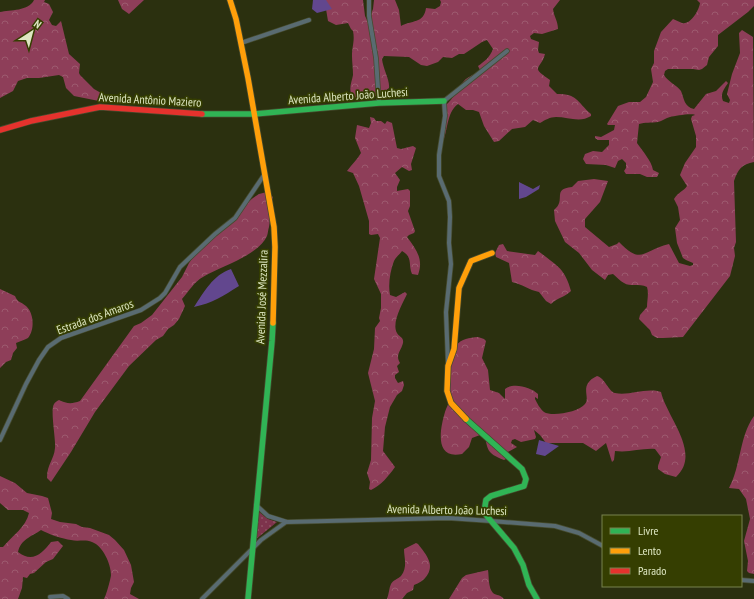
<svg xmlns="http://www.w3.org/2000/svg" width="754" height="599" font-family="'PT Sans Narrow',sans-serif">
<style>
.grass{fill:url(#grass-dots)}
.forest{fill:url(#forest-crowns)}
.water{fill:#62478e}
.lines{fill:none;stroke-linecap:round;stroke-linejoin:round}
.street-casing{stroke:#464b2e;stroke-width:5.5}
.fast-casing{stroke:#464b2e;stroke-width:7}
.slow-casing{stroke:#464b2e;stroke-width:7}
.jam-casing{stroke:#464b2e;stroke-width:7}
.street{stroke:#596b71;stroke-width:4}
.fast{stroke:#30b455;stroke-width:5.5}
.slow{stroke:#ff9f0a;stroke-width:5.5}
.jam{stroke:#e5322d;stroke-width:5.5}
.labels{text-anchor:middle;stroke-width:3.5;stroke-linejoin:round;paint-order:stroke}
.street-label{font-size:12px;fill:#dee7c2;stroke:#353e01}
</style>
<defs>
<pattern id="grass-dots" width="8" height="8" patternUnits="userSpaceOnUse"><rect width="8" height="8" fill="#7d334c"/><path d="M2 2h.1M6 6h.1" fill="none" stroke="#8f5164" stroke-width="1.8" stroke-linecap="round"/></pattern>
<pattern id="forest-crowns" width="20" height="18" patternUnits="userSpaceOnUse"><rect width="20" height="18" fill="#8e3e59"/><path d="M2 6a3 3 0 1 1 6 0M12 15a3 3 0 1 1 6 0" fill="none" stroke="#9d5a6f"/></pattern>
</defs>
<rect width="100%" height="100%" fill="#2b300f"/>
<path class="grass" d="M 259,512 L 268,519 L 277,522 L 255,540 Z"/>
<g class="forest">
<path d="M 34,0 L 45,0 L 44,2 L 49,4 L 53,12 L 49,20 L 52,25 L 56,26 L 61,21 L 69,54 L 80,64 L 79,73 L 80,75 L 94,89 L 101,93 L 116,99 L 118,100 L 117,102 L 104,102 L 74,96 L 66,88 L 63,77 L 59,75 L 39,78 L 27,78 L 18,81 L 13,91 L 0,98 L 0,12 C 10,10 29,11 34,0 Z"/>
<path d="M 118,0 L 144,0 L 129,14 L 122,9 Z"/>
<path d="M 320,0 L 363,0 L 365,16 L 367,20 L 370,20 L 372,19 L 370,17 L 373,9 L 374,0 L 395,0 L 399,10 L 401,26 C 411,20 424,24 426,8 L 435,9 L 440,6 L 441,2 L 440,0 L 560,0 L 553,9 C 554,17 558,21 558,29 L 542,34 L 534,33 L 530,36 L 531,39 L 539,42 L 538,50 L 539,53 L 545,54 C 541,70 529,66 550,80 L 549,86 L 557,94 C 578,94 576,101 591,114 L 591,116 C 580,123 568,117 556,117 C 550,117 545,120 540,123 L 533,120 L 525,127 L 512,129 L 499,141 L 494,142 L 484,126 L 479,112 L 473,110 L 466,110 L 458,104 C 446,113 448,132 442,144 L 446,105 C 454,98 457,89 464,81 C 468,76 475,75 480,70 L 478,66 C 485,61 490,57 493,49 L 487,40 L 482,42 L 464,54 L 459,54 L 452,58 L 443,57 L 438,62 L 427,66 L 421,65 L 409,57 L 384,56 L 382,59 C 383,69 390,80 389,88 C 381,94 357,109 351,93 C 349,87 352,81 353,75 C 353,68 352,62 352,56 C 352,46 355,41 353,31 L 351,29 L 348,23 L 336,25 L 328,21 L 326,9 Z"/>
<path d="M 697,0 L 754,0 L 754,6 L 748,12 L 718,35 L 718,46 L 709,57 L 707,65 L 702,69 L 699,70 L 693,69 L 668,69 L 665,71 L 664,75 C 668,82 677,85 681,91 C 684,98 684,107 694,109 L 706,94 L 716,91 L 726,81 L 728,83 C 724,89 720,94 723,101 L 729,103 L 730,100 L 727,94 L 732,74 L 740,53 L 739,33 L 742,30 L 753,37 L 754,162 C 742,164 738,169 734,181 L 736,242 L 734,248 L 735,256 L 730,276 L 683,337 L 663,338 L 657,338 L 652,335 L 650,330 L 639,319 L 640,315 L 647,307 C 647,301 649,293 647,287 C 639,283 630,287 624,283 C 620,281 617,277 613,274 L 608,275 L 605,280 L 592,270 L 579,253 L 565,242 L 555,221 L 554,210 C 567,200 551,189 572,187 L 578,181 L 594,179 L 608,181 L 600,202 L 585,219 L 585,227 L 609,247 L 617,244 L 619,242 C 642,266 643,250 669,244 L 679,263 L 690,266 L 693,265 L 693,263 L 686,260 L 683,258 L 677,243 L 675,228 L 680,220 L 678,207 L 674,199 C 678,192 684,191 687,186 L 680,175 L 685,163 L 696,147 L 696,136 L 691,119 L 692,116 L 695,115 C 691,113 675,116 670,117 C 666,118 662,121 658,122 C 651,123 645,122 639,124 L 637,143 C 643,152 651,160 653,170 L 659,173 L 657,177 L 647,177 L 640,174 L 626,174 L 624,171 L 626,168 L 626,163 L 622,159 L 618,161 L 615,168 L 606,165 L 586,164 L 583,159 L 585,154 L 593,151 L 602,152 L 609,145 L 609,140 L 598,140 L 595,138 L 595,136 L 601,137 L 614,130 L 615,125 L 608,125 L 607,124 L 618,106 L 629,102 L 640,102 L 646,97 L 653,82 L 651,69 L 654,63 L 654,51 L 661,32 L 673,19 C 676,20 679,22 682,23 C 691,25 699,10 700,3 Z"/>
<path d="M 370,117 L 374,118 L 376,121 L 381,121 L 385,124 L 387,121 L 392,123 L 397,148 L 401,149 L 413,146 L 416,148 L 411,164 L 412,170 L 409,171 L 402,167 L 395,173 L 400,180 L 397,187 L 397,191 L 408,189 L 410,191 L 410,206 L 408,211 L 415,231 L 414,233 L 409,235 L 407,237 C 416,249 424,259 418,275 L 412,274 C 408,264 413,257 402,251 C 400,254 396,257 394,261 C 390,271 388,285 390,295 L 396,297 L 405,292 L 407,294 C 403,303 391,323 397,333 C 399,337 404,337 403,343 C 401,351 395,355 400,363 L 397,366 L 399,372 L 395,375 L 395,378 L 398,383 L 403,381 L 404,385 L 402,391 L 397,395 L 390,407 L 385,427 L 383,451 L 395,467 C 388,477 381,485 371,490 L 369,489 L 370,482 L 367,473 L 371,460 L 372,418 L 375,401 L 368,373 L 374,349 L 375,328 L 380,321 L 379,318 L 381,308 L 381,294 L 374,279 L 380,238 L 378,234 L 371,235 L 369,234 L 369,221 L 359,186 L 353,173 L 347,171 C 352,164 357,160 361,153 L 355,138 L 357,125 L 369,128 L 371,123 Z"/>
<path d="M 267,192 L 273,197 C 270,207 271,217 269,227 C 268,230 268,233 267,236 C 258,256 221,266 203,277 C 195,281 188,292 182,299 L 185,306 L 179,319 L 174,325 L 168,329 L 163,336 L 156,340 L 129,366 L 95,412 L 71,452 L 51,482 L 47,478 C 47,464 54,460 55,448 C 56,439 50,410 54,404 C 55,402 57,401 59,400 C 67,404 72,404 80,401 L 134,326 L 141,323 L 152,315 L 182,277 L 189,263 L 203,244 L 215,236 L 233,222 L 247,203 L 253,198 L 259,194 Z"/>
<path d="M 503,244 L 507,251 L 535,255 L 538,251 C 556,265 565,268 571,291 C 565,297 557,298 551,304 L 546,301 L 539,292 C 529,290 522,284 512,282 L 509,263 L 496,257 L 495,253 L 499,245 Z"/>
<path d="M 0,289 L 15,296 C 18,303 20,301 26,306 C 34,313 35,330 28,338 C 25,340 20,341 16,343 L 17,348 L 13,353 L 11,360 L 6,362 L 0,368 Z"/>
<path d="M 478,337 L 484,339 L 486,341 L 482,358 L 488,370 L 490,390 L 499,393 L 505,399 L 505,389 C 513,382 531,387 538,394 L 538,399 L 535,397 L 535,399 C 537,403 540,409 544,412 C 552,417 579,412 585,404 C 591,397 578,385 597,376 C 605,378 609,392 615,393 C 630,396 646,387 661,392 C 667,418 702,453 676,477 L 665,474 L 658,469 L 658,466 L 661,457 L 655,449 C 641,448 629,453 615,451 L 614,460 L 612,462 L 606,443 L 596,451 L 583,443 L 546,443 L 540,435 L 534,430 L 536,437 L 535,439 L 521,442 L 515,439 L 512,440 L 511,443 L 517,447 L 506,453 L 506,459 L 504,460 C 486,453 488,450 484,432 L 482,430 L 480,435 L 472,438 L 469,447 L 462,454 C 434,460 440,429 445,412 C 446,408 449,404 449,400 C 450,392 447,384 448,375 C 449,366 453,355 456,346 C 462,338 469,338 478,337 Z"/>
<path d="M 754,416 L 754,574 L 749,573 L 747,571 L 748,561 L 744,541 L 750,519 L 746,499 L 739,489 L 729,488 C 741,466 739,437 754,416 Z"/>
<path d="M 0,476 L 15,483 L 27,493 L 42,496 L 48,498 L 52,513 L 51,519 L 60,522 L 76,524 L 82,527 L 90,528 L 109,535 L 115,540 L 124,550 L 131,565 L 134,582 L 131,588 L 130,594 L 139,599 L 104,599 C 106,596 111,578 111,575 C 111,564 103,546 92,542 C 85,539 78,542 71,540 C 63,539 48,534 41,530 C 31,537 21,539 18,552 C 32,563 42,554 51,542 L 58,541 L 63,546 L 53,559 L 46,562 L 34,573 L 30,574 L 27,578 L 23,577 L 22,588 L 18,599 L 0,599 L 0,547 L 3,547 C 12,536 26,527 29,513 L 23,510 L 8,510 L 0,503 Z"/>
<path d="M 416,543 L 418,544 C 422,549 427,555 429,561 C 433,572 424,582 414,585 L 413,590 L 407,593 L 402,599 L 387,599 C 389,594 389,588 391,584 C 393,580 398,579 401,576 C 408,567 404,558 404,549 Z"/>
<path d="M 488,570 C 489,576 488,588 493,593 C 497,596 500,594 504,599 L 449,599 L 462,578 L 466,575 Z"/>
</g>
<g class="water">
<path d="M 313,0 L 326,0 L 332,9 L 317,13 L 312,9 Z"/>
<path d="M 519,182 L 533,189 L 540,185 L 539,189 L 526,197 L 519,199 Z"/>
<path d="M 231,269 L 239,286 C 223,296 213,303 194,307 C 204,292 213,275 231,269 Z"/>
<path d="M 539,440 L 559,446 L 545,456 L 536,454 Z"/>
</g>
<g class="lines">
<g class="street-casing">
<g id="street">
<path d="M 369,0 L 369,16 L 376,58 L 379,103"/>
<path d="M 241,43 L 309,20"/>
<path d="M 448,364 L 446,312 L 451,264 L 449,243 L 450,217 L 449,201 L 439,176 L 439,155 L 445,116 L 444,101 L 507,51"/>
<path d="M 0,440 L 26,384 L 39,360 L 48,347 L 61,338 L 141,310 L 160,298 L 165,293 L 180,267 L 215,234 L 235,218 L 264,175"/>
<path d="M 256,505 L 268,516 L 287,522 L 448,518 L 491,521 L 555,526 L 579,533 L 603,546"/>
<path d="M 741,580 L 754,581"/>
<path d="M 50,597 L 63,596 L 68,599"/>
<path d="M 202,599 L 261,540 L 286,522"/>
</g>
</g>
<g class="fast-casing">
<g id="fast">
<path d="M 202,114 L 254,114 L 379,103 L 444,101"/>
<path d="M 466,419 L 522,469 L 526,479 L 524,486 L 491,496 L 486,500 L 485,506 L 486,515 L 514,548 L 523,565 L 529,585 L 537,599"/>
<path d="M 248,599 L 272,341 L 273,323"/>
</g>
</g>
<g class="slow-casing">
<g id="slow">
<path d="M 230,0 L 236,19 L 248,78 L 274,227 L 275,247 L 273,323"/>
<path d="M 466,419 L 451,403 L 447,391 L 448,366 L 454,349 L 459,288 L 471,261 L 492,253"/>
</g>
</g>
<g class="jam-casing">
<path id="jam" d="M 0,130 L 31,121 L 100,107 L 202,114"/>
</g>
<use href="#street" class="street"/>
<use href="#fast" class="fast"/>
<use href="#slow" class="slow"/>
<use href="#jam" class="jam"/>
</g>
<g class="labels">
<g class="street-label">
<text transform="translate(348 96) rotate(-4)" y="4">Avenida Alberto João Luchesi</text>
<text transform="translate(150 100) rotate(3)" y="4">Avenida Antônio Maziero</text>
<text transform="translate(262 297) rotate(-88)" y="4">Avenida José Mezzalira</text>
<text transform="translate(95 317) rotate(-20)" y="4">Estrada dos Amaros</text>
<text transform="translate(447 510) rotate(1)" y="4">Avenida Alberto João Luchesi</text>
</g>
</g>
<rect x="602" y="515" width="140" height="72" fill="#353e01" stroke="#79824e"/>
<rect x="610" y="528" width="20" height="6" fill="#30b455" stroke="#79824e"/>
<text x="638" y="535" font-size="12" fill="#dee7c2">Livre</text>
<rect x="610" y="548" width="20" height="6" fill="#ff9f0a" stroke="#79824e"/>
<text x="638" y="555" font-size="12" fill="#dee7c2">Lento</text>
<rect x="610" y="568" width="20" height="6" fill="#e5322d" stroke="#79824e"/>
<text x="638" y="575" font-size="12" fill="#dee7c2">Parado</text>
<g transform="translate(32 32) rotate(36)" stroke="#353e01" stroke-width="3" paint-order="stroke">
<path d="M0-3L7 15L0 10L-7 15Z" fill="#dee7c2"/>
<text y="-6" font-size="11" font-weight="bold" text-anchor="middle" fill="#dee7c2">N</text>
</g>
</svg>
